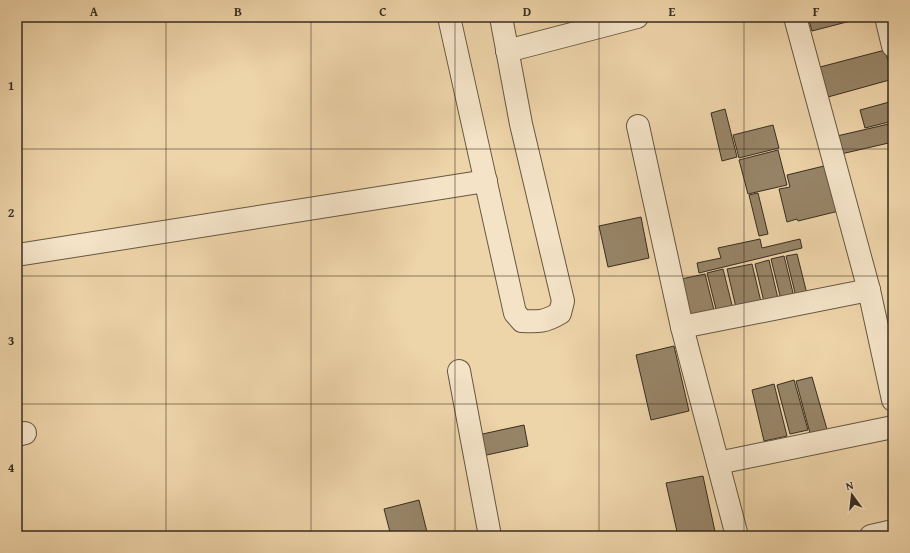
<svg xmlns="http://www.w3.org/2000/svg" width="910" height="553" font-family="'Gentium Book Plus',serif">
<style>
.building{fill:#978467;stroke:#392d20}
.lines{fill:none;stroke-linecap:round;stroke-linejoin:round}
.street-casing{stroke:#665742;stroke-width:24}
.street{stroke:#f4e3c7;stroke-width:22}
.grid{fill:none;stroke:#392d20;stroke-width:1;stroke-opacity:0.55}
.neatline{fill:none;stroke:#392d20;stroke-width:1.5}
.grid-label{font-size:13px;text-anchor:middle;font-weight:bold;fill:#392d20}
</style>
<rect width="100%" height="100%" fill="#eed4a9"/>
<filter id="stains"><feTurbulence type="fractalNoise" baseFrequency=".005" numOctaves="4"/><feColorMatrix values="0 0 0 0 .2 0 0 0 0 .09 0 0 0 0 .02 0 0 0 .5 -.17"/></filter>
<radialGradient id="worn" r=".72"><stop offset=".6" stop-color="#630" stop-opacity="0"/><stop offset="1" stop-color="#630" stop-opacity=".3"/></radialGradient>
<g class="building">
<path d="M 808,17 L 866,17 L 812,31 Z"/>
<path d="M 885,50 L 893,79 L 828,97 L 820,67 Z"/>
<path d="M 893,101 L 893,121 L 865,128 L 860,110 Z"/>
<path d="M 725,109 L 737,157 L 722,161 L 711,113 Z"/>
<path d="M 893,123 L 893,142 L 841,154 L 837,136 Z"/>
<path d="M 773,125 L 779,148 L 739,158 L 733,135 Z"/>
<path d="M 778,150 L 787,185 L 748,194 L 739,160 Z"/>
<path d="M 828,165 L 839,211 L 798,221 L 797,219 L 787,222 L 779,189 L 790,187 L 787,175 Z"/>
<path d="M 758,193 L 768,234 L 759,236 L 749,195 Z"/>
<path d="M 641,217 L 649,258 L 608,267 L 599,226 Z"/>
<path d="M 760,239 L 762,248 L 800,239 L 802,248 L 699,273 L 697,263 L 721,258 L 718,248 Z"/>
<path d="M 797,254 L 808,298 L 797,301 L 786,256 Z"/>
<path d="M 784,256 L 795,301 L 782,304 L 771,259 Z"/>
<path d="M 769,260 L 779,303 L 765,306 L 755,264 Z"/>
<path d="M 752,264 L 762,306 L 737,312 L 727,269 Z"/>
<path d="M 723,269 L 733,309 L 717,313 L 707,273 Z"/>
<path d="M 705,274 L 715,314 L 691,320 L 681,279 Z"/>
<path d="M 674,346 L 689,411 L 651,420 L 636,355 Z"/>
<path d="M 812,377 L 828,433 L 811,437 L 796,381 Z"/>
<path d="M 794,380 L 808,430 L 790,434 L 777,385 Z"/>
<path d="M 774,384 L 787,436 L 764,441 L 752,390 Z"/>
<path d="M 524,425 L 528,446 L 482,456 L 478,435 Z"/>
<path d="M 703,476 L 716,536 L 678,536 L 666,483 Z"/>
<path d="M 419,500 L 428,536 L 391,536 L 384,509 Z"/>
<path d="M 143,532 L 144,536 L 126,536 Z"/>
</g>
<g class="lines">
<g class="street-casing">
<g id="street">
<path d="M 449,17 L 515,313 L 522,321 C 538,322 545,322 560,313 L 563,301 L 521,124 L 501,17"/>
<path d="M 795,17 L 869,290 L 893,400"/>
<path d="M 886,17 L 893,46"/>
<path d="M 507,51 L 637,17"/>
<path d="M 638,126 L 682,327 L 737,536"/>
<path d="M 17,255 L 486,181"/>
<path d="M 682,327 L 869,290"/>
<path d="M 459,371 L 490,536"/>
<path d="M 17,435 L 25,433"/>
<path d="M 718,463 L 893,427"/>
<path d="M 871,536 L 893,531"/>
</g>
</g>
<use href="#street" class="street"/>
</g>
<path class="grid" d="M 166,17 L 166,536M 311,17 L 311,536M 455,17 L 455,536M 599,17 L 599,536M 744,17 L 744,536M 17,149 L 893,149M 17,276 L 893,276M 17,404 L 893,404"/>
<rect width="910" height="553" fill="none" stroke="#eed4a9" stroke-width="44"/>
<g transform="translate(852 495) rotate(345)" stroke="#f4e3c7" stroke-width="3" paint-order="stroke">
<path d="M0-3L7 15L0 10L-7 15Z" fill="#392d20"/>
<text y="-6" font-size="11" font-weight="bold" text-anchor="middle" fill="#392d20">N</text>
</g>
<rect x="22" y="22" width="866" height="509" class="neatline"/>
<g class="grid-label">
<text x="94" y="16">A</text>
<text x="238" y="16">B</text>
<text x="383" y="16">C</text>
<text x="527" y="16">D</text>
<text x="672" y="16">E</text>
<text x="816" y="16">F</text>
<text x="11" y="90">1</text>
<text x="11" y="217">2</text>
<text x="11" y="345">3</text>
<text x="11" y="472">4</text>
</g>
<rect width="100%" height="100%" filter="url(#stains)"/>
<rect width="100%" height="100%" fill="url(#worn)"/>
</svg>
